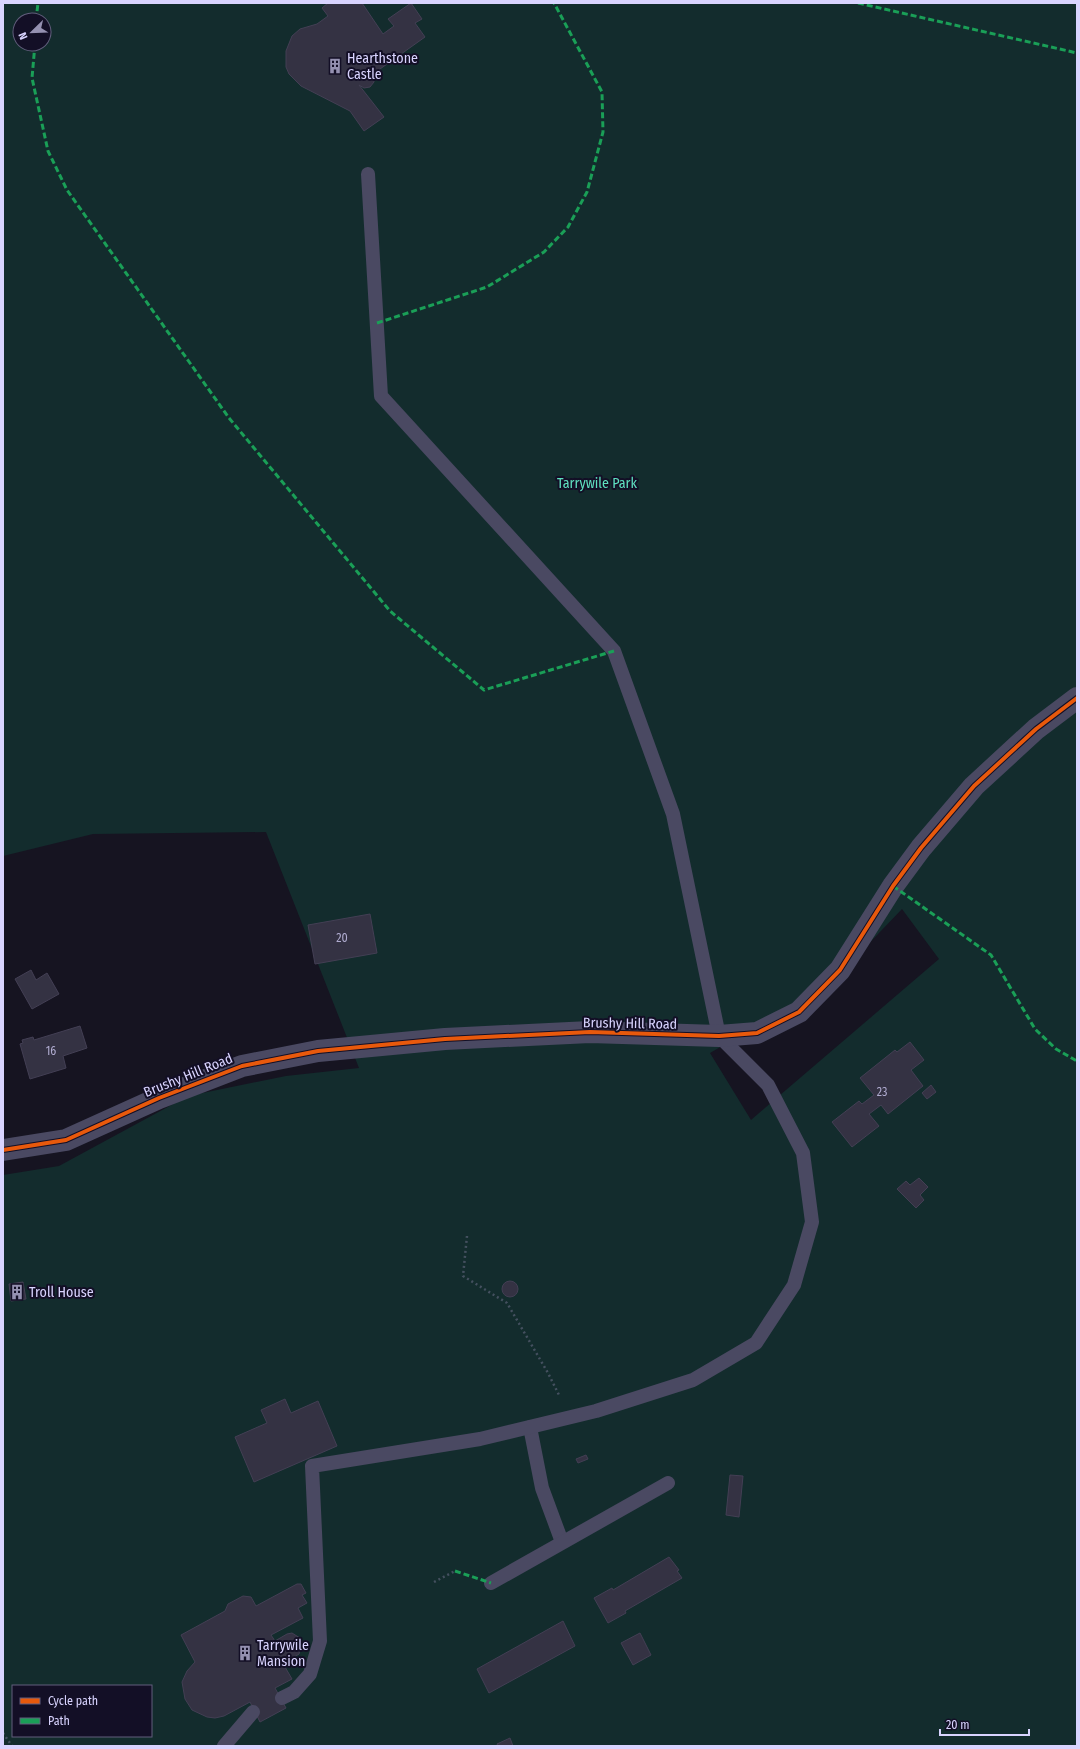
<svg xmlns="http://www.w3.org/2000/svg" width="1080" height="1749" font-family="'Fira Sans Condensed',sans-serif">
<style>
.green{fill:#132c2d;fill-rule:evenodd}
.building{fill:#343243;stroke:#433f54}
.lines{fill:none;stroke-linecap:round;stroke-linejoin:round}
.path{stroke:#44505f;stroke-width:2.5;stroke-dasharray:2 3;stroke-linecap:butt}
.service{stroke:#4a4962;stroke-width:14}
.minor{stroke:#4a4962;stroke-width:22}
.quiet{stroke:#1a9f57;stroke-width:3;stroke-dasharray:6 3;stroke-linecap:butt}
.cycleway-casing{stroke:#130f26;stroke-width:6}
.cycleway{stroke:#e8590c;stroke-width:4}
.labels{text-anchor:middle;stroke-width:4;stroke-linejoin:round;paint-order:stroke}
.number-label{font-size:12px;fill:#b0acd0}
.poi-label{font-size:14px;fill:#d9d4ff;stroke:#130f26;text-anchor:start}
.park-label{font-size:14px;fill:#5fe0c0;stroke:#130f26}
.street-label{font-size:14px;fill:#d9d4ff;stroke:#130f26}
</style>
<rect width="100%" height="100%" fill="#161421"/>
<path class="green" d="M 3,3 L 1077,3 L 1077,1746 L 3,1746 L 3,1175 L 59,1166 L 188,1096 L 286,1076 L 359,1068 L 266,832 L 93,834 L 3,856 ZM 20,20 L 44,20 L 44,44 L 20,44 ZM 902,909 L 939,959 L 751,1120 L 710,1053 L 831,983 ZM 13,1686 L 151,1686 L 151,1736 L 13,1736 Z"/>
<g class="building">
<path d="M 328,3 L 362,3 L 383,34 L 394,26 L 388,19 L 411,3 L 422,19 L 415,23 L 425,37 L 373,74 L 374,82 L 370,87 L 364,88 L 359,85 L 384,117 L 364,131 L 350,111 L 301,86 L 289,74 L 286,67 L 286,51 L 292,36 L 300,29 L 317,24 L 328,16 L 322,8 Z"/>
<path d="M 370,914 L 377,953 L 315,964 L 308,925 Z"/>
<path d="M 31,970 L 36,980 L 47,973 L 59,994 L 32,1009 L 15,979 Z"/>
<path d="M 80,1026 L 87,1048 L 63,1056 L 66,1068 L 30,1079 L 20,1044 L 23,1043 L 22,1040 L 33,1037 L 34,1040 Z"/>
<path d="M 910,1042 L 924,1060 L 911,1070 L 923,1086 L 888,1114 L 881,1105 L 869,1114 L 879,1126 L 852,1147 L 832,1122 L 859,1101 L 862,1104 L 874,1095 L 860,1078 L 895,1050 L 897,1052 Z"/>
<path d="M 931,1085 L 936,1092 L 927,1099 L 922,1093 Z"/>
<path d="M 919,1178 L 928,1187 L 920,1195 L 924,1200 L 916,1208 L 897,1189 L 906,1181 L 910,1185 Z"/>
<circle cx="510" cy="1289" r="8"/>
<path d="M 23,1282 L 26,1299 L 11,1301 L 9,1284 Z"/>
<path d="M 285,1399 L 291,1413 L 318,1401 L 337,1446 L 254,1482 L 235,1437 L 267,1423 L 261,1410 Z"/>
<path d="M 586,1455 L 588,1459 L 578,1463 L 576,1459 Z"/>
<path d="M 730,1475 L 743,1476 L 739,1517 L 726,1515 Z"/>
<path d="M 669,1557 L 679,1570 L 677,1571 L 682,1578 L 625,1611 L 626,1613 L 608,1623 L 594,1598 L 612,1588 L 613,1590 Z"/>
<path d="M 297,1584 L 301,1584 L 306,1593 L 302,1595 L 307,1603 L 298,1608 L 303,1618 L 271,1635 L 275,1641 L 287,1634 L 292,1633 L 300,1638 L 302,1642 L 299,1654 L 286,1662 L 288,1665 L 285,1667 L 292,1679 L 275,1688 L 286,1708 L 260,1722 L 250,1702 L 224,1716 L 215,1718 L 207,1717 L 192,1710 L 185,1699 L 182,1682 L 187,1671 L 195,1662 L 181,1635 L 225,1611 L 228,1604 L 243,1596 L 251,1597 L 256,1606 Z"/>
<path d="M 563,1621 L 575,1646 L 489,1693 L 477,1669 Z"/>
<path d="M 640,1633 L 651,1655 L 633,1665 L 621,1643 Z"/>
<path d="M 510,1738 L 513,1746 L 498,1746 L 497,1744 Z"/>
</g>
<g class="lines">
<g class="path">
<path d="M 467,1236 L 463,1276 L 507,1303 L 548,1373 L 560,1397"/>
<path d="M 434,1582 L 455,1571"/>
<path d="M 3,1733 L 12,1746"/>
</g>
<g class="service">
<path d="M 530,1427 L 542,1488 L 562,1542"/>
<path d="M 491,1583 L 668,1483"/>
<path d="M 282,1698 L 294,1692 L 310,1674 L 320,1641 L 312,1466 L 480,1439 L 596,1411 L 693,1380 L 756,1343 L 794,1285 L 812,1222 L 803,1153 L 768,1085 L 719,1036 L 673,814 L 614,651 L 381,396 L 368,174"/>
<path d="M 224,1746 L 253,1712"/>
</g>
<path class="minor" d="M 3,1150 L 66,1140 L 159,1098 L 242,1066 L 318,1051 L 445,1039 L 590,1032 L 719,1036 L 757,1033 L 799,1012 L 840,970 L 893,886 L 921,848 L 974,786 L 1036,729 L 1077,698"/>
<g class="quiet">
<path d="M 858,3 L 1077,53"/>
<path d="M 36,20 L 38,3"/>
<path d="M 35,44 L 32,78 L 48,151 L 67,190 L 229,418 L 390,611 L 484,690 L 614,651"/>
<path d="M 377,323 L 487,287 L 544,252 L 568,227 L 587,192 L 603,132 L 602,92 L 554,3"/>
<path d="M 893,886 L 991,955 L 1035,1029 L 1056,1049 L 1077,1061"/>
<path d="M 455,1571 L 491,1583"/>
</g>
<g class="cycleway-casing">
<path id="cycleway" d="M 3,1150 L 66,1140 L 159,1098 L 242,1066 L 318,1051 L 445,1039 L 590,1032 L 719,1036 L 757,1033 L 799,1012 L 840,970 L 893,886 L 921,848 L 974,786 L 1036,729 L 1077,698"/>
</g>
<use href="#cycleway" class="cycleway"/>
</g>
<defs>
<g id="building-bare" transform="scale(1.2)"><path d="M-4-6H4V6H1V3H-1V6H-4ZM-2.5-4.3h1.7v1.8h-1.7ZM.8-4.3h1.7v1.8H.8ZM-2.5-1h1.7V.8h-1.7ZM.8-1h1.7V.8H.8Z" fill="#9591b1" stroke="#130f26" stroke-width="2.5" paint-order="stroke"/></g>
</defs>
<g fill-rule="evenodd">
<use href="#building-bare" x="335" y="66"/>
<use href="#building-bare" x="17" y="1292"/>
<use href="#building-bare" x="245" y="1653"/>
</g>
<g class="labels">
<g class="number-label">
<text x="342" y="942">20</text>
<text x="51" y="1055">16</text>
<text x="882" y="1096">23</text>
</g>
<g class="poi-label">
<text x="347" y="63">Hearthstone<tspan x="347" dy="16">Castle</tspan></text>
<text x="29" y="1297">Troll House</text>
<text x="257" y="1650">Tarrywile<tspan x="257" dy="16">Mansion</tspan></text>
</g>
<g class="park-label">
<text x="597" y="488">Tarrywile Park</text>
</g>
<g class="street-label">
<text transform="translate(630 1023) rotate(1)" y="5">Brushy Hill Road</text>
<text transform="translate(188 1075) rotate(-22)" y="5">Brushy Hill Road</text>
</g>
</g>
<rect width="1080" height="1749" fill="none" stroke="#d9d4ff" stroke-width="8"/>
<rect x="12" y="1685" width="140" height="52" fill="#130f26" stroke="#625e7d"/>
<rect x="20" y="1698" width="20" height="6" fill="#e8590c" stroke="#625e7d"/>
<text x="48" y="1705" font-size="12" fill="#d9d4ff">Cycle path</text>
<rect x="20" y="1718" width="20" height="6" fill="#1a9f57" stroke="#625e7d"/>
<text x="48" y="1725" font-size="12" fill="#d9d4ff">Path</text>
<g transform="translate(32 32) rotate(247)"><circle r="19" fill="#130f26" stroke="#625e7d"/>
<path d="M0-3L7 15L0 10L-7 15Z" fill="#9591b1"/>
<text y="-6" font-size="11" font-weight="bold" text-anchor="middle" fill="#d9d4ff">N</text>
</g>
<path d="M940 1729v6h89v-6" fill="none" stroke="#d9d4ff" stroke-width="2"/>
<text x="946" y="1729" font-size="12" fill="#d9d4ff" stroke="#130f26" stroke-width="3" paint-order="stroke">20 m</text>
</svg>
